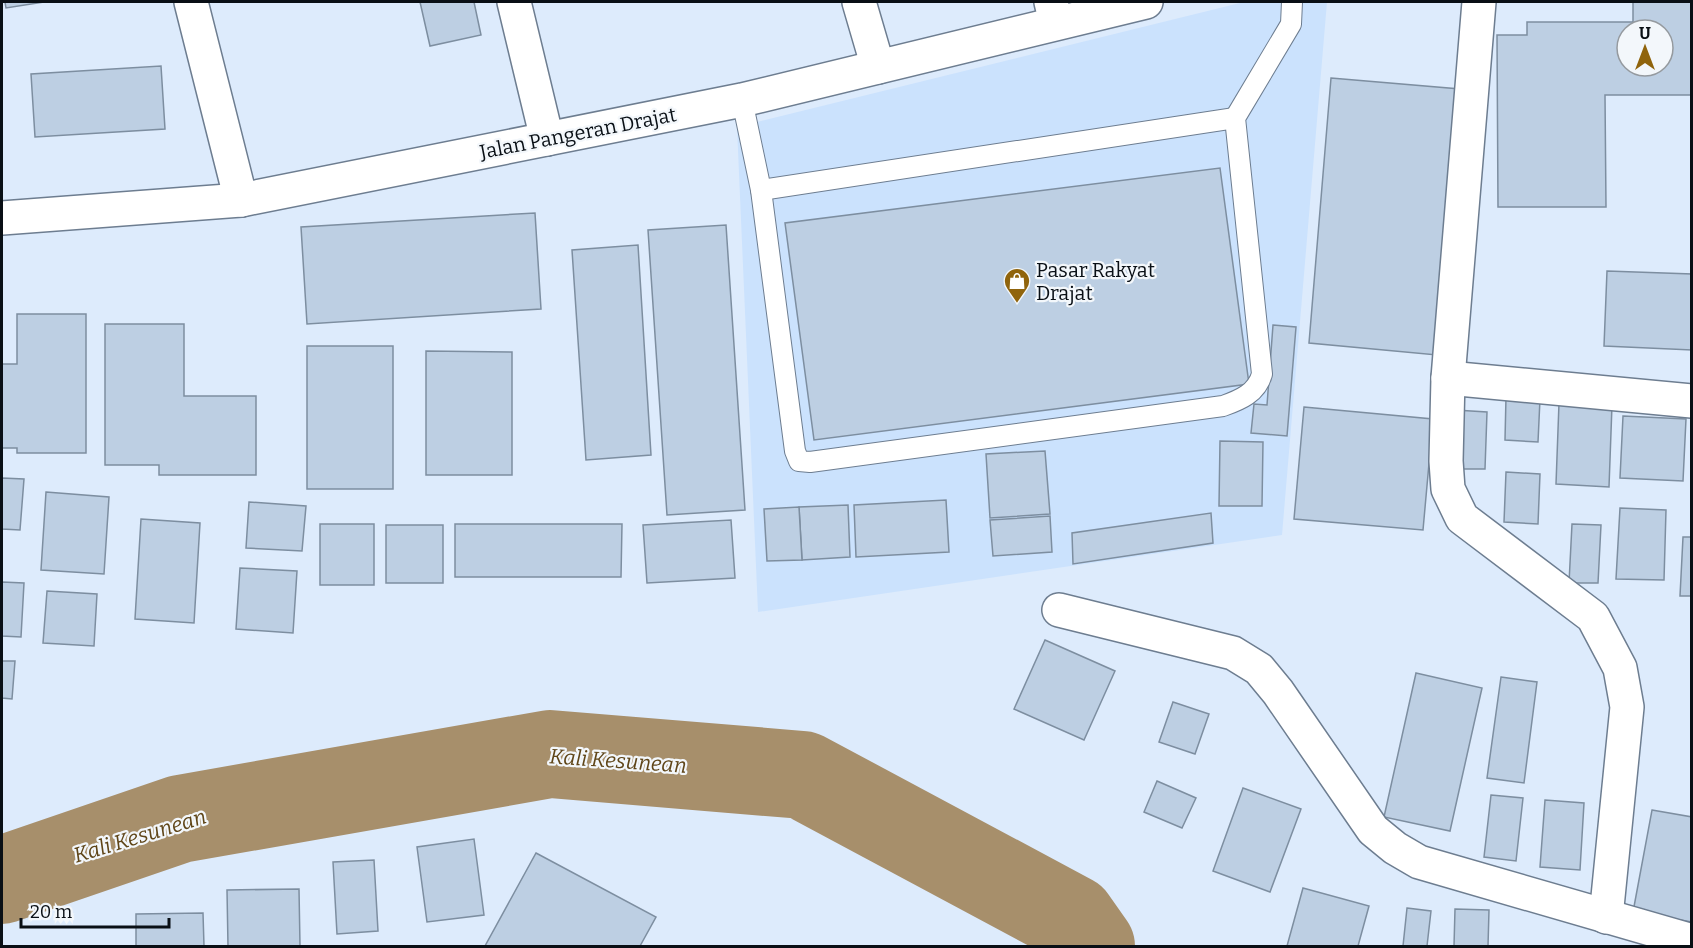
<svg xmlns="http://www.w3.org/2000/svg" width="1693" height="948" font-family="Bitter,serif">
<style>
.built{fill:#cbe2fd}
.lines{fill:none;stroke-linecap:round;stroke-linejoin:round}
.river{stroke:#a78f6b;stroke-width:88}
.building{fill:#bdcfe3;stroke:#7d8ea0;stroke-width:1.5;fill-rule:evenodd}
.service-casing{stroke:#6d7d90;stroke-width:22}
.minor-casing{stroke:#6d7d90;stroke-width:36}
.tertiary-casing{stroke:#6d7d90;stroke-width:36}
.service{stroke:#fff;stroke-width:20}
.minor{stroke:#fff;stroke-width:33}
.tertiary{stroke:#fff;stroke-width:33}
.labels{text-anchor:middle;stroke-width:4.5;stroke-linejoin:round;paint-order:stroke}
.street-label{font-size:20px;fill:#090f15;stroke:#f3f7fb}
.poi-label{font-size:20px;fill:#090f15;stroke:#f3f7fb;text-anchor:start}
.water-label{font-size:21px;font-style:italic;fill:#5f4518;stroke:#f3f7fb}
</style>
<rect width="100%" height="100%" fill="#ddebfc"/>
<path class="built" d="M 1244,2 L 1327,2 L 1282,535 L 758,612 L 737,127 Z"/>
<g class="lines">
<path class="river" d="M 2,880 L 180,819 L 550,754 L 803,775 L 1072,919 L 1091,946"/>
</g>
<g class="building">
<path d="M 5,2 L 44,2 L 6,8 Z"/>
<path d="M 420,2 L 474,2 L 481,35 L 430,46 Z"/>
<path d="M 1633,2 L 1692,2 L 1692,95 L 1605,95 L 1606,207 L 1498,207 L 1497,35 L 1527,35 L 1527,22 L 1633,22 ZM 1627,30 L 1663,30 L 1663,66 L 1627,66 Z"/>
<path d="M 161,66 L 165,129 L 35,137 L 31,74 Z"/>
<path d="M 1331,78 L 1460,89 L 1437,355 L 1309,343 Z"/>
<path d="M 1220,168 L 1249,384 L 814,440 L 785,223 Z"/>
<path d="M 535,213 L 541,309 L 307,324 L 301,227 Z"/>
<path d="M 726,225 L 745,510 L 667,515 L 648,230 Z"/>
<path d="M 638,245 L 651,455 L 586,460 L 572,250 Z"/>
<path d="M 1607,271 L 1692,274 L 1692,350 L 1604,346 Z"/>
<path d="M 17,314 L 86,314 L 86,453 L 17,453 L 17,448 L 2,448 L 2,364 L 17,364 Z"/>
<path d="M 105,324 L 184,324 L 184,396 L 256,396 L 256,475 L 159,475 L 159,465 L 105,465 Z"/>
<path d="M 1273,325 L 1296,327 L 1287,436 L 1251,433 L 1254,404 L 1267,405 Z"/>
<rect x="307" y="346" width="86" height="143"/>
<path d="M 426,351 L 512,352 L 512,475 L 426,475 Z"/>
<path d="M 1506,397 L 1540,399 L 1538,442 L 1505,440 Z"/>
<path d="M 1559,403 L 1612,405 L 1609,487 L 1556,484 Z"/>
<path d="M 1304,407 L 1433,419 L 1423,530 L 1294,519 Z"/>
<path d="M 1455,410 L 1487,412 L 1485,469 L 1453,469 Z"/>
<path d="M 1623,416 L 1686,419 L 1683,481 L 1620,478 Z"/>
<path d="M 1220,441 L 1263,442 L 1262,506 L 1219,506 Z"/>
<path d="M 1045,451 L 1050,514 L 990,518 L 986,454 Z"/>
<path d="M 1506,472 L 1540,474 L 1538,524 L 1504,522 Z"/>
<path d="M 2,478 L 24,479 L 20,530 L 2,529 Z"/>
<path d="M 46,492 L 109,497 L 104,574 L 41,570 Z"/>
<path d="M 946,500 L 949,552 L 856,557 L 854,505 Z"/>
<path d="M 249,502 L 306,506 L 302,551 L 246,548 Z"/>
<path d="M 848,505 L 850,557 L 802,560 L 799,507 Z"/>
<path d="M 799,507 L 802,560 L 767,561 L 764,509 Z"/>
<path d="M 1620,508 L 1666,510 L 1664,580 L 1616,579 Z"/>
<path d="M 1211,513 L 1213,543 L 1073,564 L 1072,533 Z"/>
<path d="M 1050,516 L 1052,552 L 993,556 L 990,520 Z"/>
<path d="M 141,519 L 200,523 L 194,623 L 135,619 Z"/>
<path d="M 731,520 L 735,578 L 647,583 L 643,525 Z"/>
<rect x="320" y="524" width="54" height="61"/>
<path d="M 455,524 L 622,524 L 621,577 L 455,577 Z"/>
<path d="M 1572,524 L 1601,525 L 1598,583 L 1569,583 Z"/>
<rect x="386" y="525" width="57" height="58"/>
<path d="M 1683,537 L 1692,537 L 1692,596 L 1680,596 Z"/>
<path d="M 240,568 L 297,571 L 293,633 L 236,629 Z"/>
<path d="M 2,582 L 24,583 L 21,637 L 2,636 Z"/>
<path d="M 47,591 L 97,594 L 94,646 L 43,643 Z"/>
<path d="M 1045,640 L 1115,671 L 1084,740 L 1014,709 Z"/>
<path d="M 2,661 L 15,661 L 12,699 L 2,698 Z"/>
<path d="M 1416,673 L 1482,688 L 1450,831 L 1384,817 Z"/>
<path d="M 1501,677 L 1537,682 L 1524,783 L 1487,778 Z"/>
<path d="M 1173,702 L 1209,714 L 1195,754 L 1159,742 Z"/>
<path d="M 1157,781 L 1196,798 L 1182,828 L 1144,812 Z"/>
<path d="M 1243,788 L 1301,809 L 1270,892 L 1213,871 Z"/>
<path d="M 1491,795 L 1523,798 L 1516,861 L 1484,857 Z"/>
<path d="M 1545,800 L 1584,803 L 1580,870 L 1540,867 Z"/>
<path d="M 1652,810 L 1692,817 L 1692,922 L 1633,912 Z"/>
<path d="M 474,839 L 484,915 L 427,922 L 417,847 Z"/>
<path d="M 536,853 L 656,917 L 640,946 L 485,946 Z"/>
<path d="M 374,860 L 378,931 L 337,934 L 333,862 Z"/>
<path d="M 1303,888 L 1369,906 L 1358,946 L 1287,946 Z"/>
<path d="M 299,889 L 300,946 L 228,946 L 227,890 Z"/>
<path d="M 1407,908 L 1431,911 L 1427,946 L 1403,946 Z"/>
<path d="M 1455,909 L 1489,910 L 1488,946 L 1454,946 Z"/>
<path d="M 203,913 L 204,946 L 136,946 L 136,914 Z"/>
</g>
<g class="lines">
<g class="service-casing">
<g id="service">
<path d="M 742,100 L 761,190 L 795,451 L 799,461 L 810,462 L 1223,406 C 1240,400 1257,393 1262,374 L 1235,118 L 1291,24 L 1292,2"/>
<path d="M 761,190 L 1235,118"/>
</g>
</g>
<g class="minor-casing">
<g id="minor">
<path d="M 191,2 L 241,200"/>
<path d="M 514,2 L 547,139"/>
<path d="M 859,2 L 878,67"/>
<path d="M 1051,2 L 1056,23"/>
<path d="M 1479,2 L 1448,378 L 1446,461 L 1448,489 L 1462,518 L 1593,617 L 1620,668 L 1627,707 L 1606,917"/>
<path d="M 1448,378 L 1692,401"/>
<path d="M 1059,610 L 1233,653 L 1259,669 L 1278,692 L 1373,830 L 1395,848 L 1419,862 L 1692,941"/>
</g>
</g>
<g class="tertiary-casing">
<path id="tertiary" d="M 2,218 L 241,200 L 742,100 L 1146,2"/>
</g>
<use href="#service" class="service"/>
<use href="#minor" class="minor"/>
<use href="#tertiary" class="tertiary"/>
</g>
<defs>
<g id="shop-pin" transform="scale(1.35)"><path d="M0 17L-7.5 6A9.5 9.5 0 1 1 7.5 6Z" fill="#90640c" stroke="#f3f7fb"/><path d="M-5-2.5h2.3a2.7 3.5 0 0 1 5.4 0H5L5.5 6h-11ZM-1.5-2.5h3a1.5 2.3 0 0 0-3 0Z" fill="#fff"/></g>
</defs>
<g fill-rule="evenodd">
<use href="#shop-pin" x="1017" y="281"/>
</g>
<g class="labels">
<g class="street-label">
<text transform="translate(578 133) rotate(-11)" y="7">Jalan Pangeran Drajat</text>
</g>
<g class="poi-label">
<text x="1036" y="277">Pasar Rakyat<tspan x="1036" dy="23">Drajat</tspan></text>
</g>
<g class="water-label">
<text transform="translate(618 761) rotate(4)" y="7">Kali Kesunean</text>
<text transform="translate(140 836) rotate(-17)" y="7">Kali Kesunean</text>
</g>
</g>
<rect width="1693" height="948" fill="none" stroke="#090f15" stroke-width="6"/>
<g transform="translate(1645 48)"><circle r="28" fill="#f3f7fb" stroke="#959a9f" stroke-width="1.5"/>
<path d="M0-4.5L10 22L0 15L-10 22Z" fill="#90640c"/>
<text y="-9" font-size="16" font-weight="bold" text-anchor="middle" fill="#090f15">U</text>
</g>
<path d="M21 918v9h148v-9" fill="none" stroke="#090f15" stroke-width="3"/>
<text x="30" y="918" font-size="18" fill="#090f15" stroke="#f3f7fb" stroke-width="4.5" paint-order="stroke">20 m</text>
</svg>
